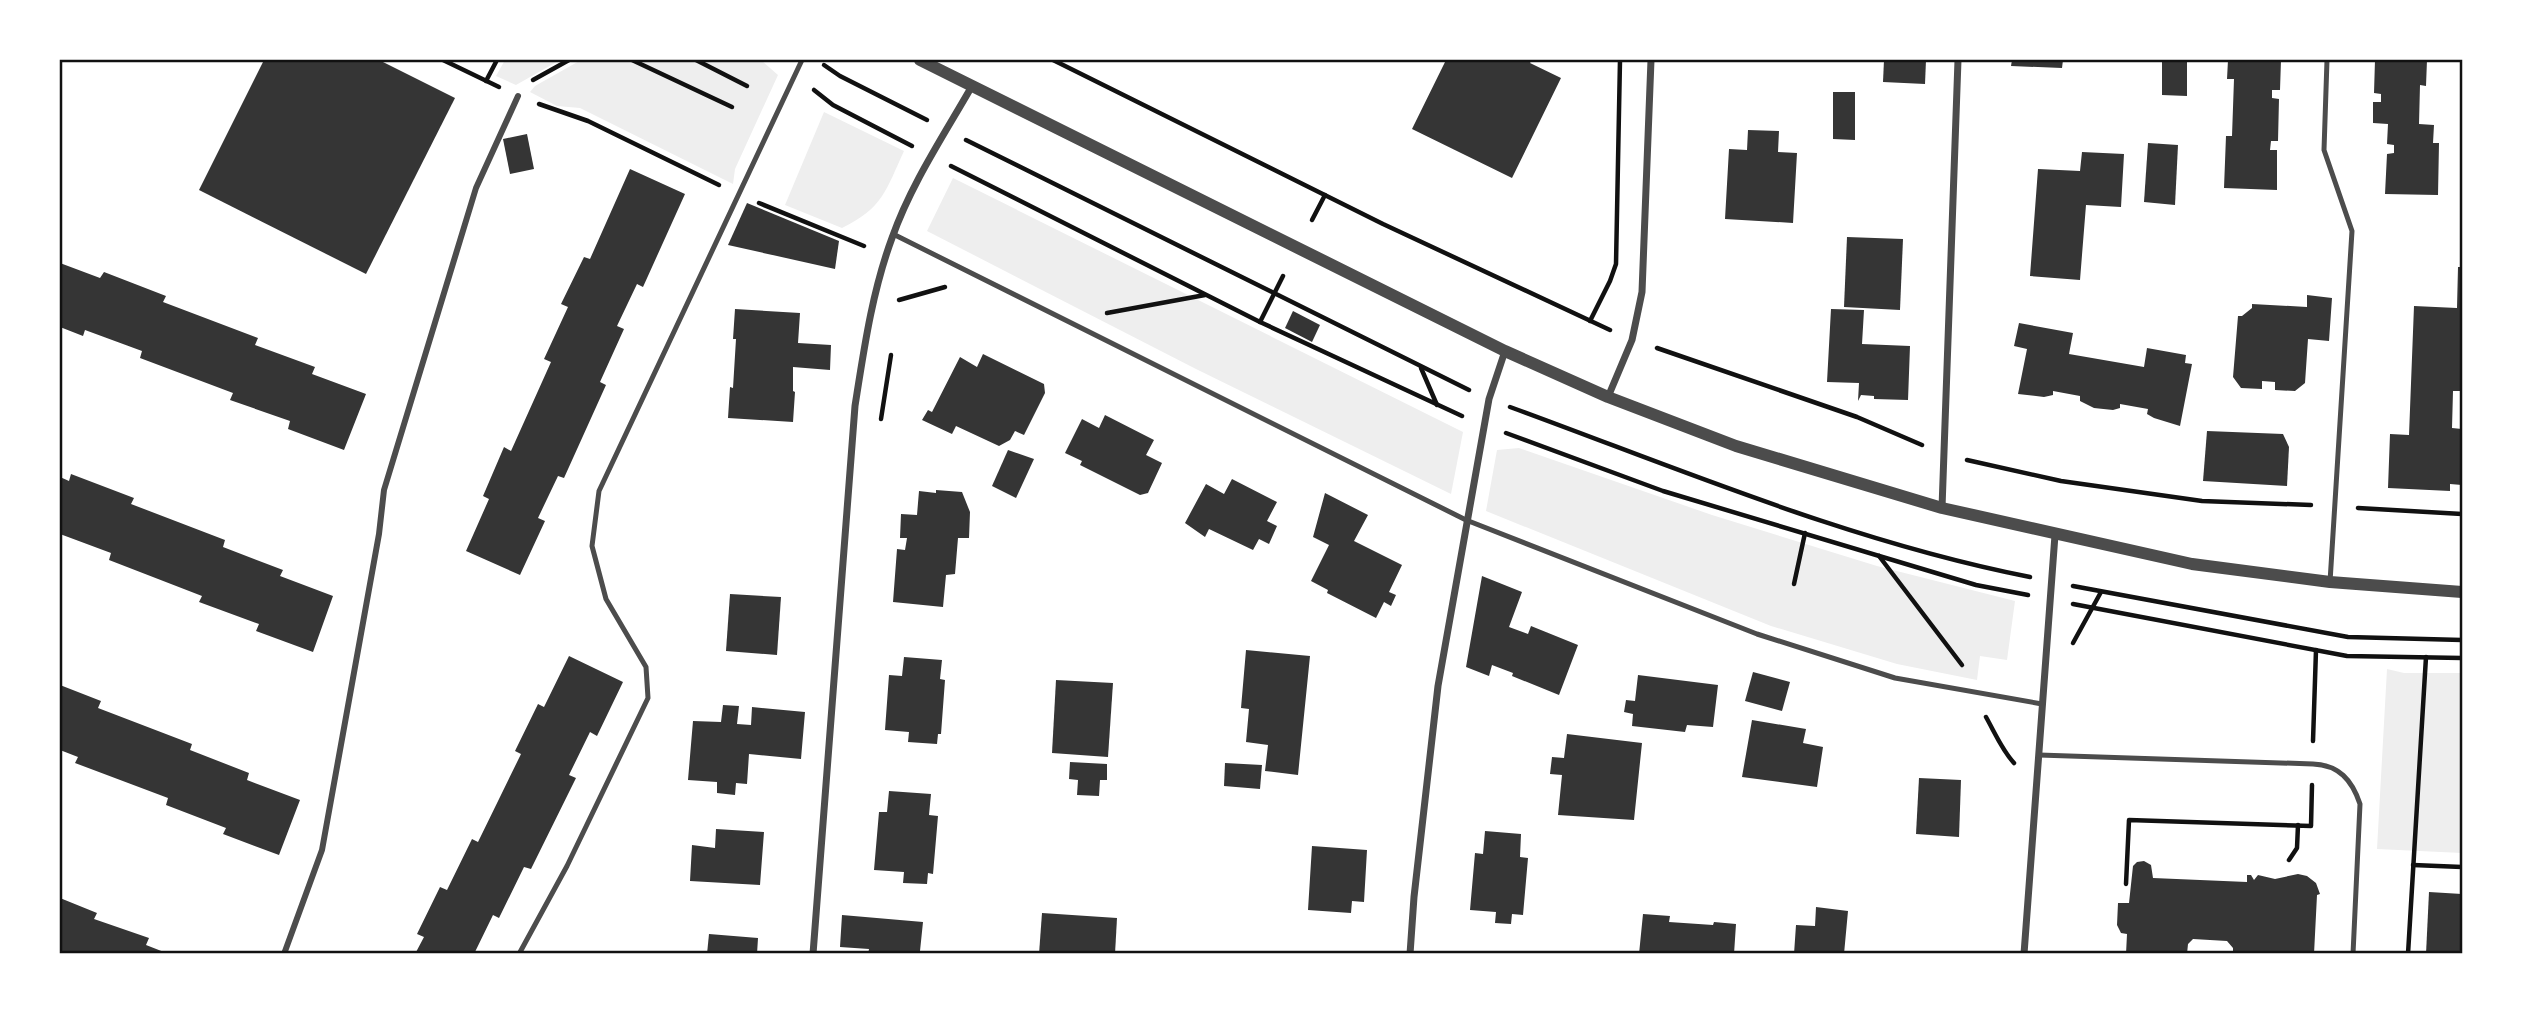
<svg xmlns="http://www.w3.org/2000/svg" width="2522" height="1013" font-family="Quicksand,sans-serif">
<style>
.green{fill:#eee}
.building{fill:#353535}
.lines{fill:none;stroke-linecap:round;stroke-linejoin:round}
.path{stroke:#111;stroke-width:4.5}
.service{stroke:#4c4c4c;stroke-width:5}
.pedestrian{stroke:#4c4c4c;stroke-width:6}
.minor{stroke:#4c4c4c;stroke-width:7}
.tertiary{stroke:#4c4c4c;stroke-width:12}
.neatline{fill:none;stroke:#111;stroke-width:2.5}
</style>
<rect width="100%" height="100%" fill="#fff"/>
<g class="green">
<path d="M 505,60 L 560,60 L 516,85 L 496,76 Z"/>
<path d="M 581,60 L 761,60 L 778,75 L 735,169 L 733,184 L 580,108 L 557,106 L 530,92 L 535,86 Z"/>
<path d="M 824,112 L 904,151 C 886,190 883,208 842,228 L 785,205 Z"/>
<path d="M 953,178 L 1463,432 L 1451,494 L 1196,369 L 927,231 Z"/>
<path d="M 1519,448 L 1712,515 L 1877,566 L 2015,601 L 2007,660 L 1980,656 L 1977,680 L 1897,664 L 1771,626 L 1486,511 L 1497,450 Z"/>
<path d="M 2387,669 L 2404,673 L 2462,673 L 2462,853 L 2377,849 Z"/>
</g>
<g class="building">
<path d="M 264,60 L 379,60 L 455,98 L 366,274 L 199,190 Z"/>
<path d="M 1446,60 L 1532,60 L 1530,63 L 1561,78 L 1512,178 L 1412,129 Z"/>
<path d="M 1884,60 L 1926,60 L 1925,84 L 1883,82 Z"/>
<path d="M 2012,60 L 2063,60 L 2062,68 L 2011,66 Z"/>
<path d="M 2162,60 L 2187,60 L 2187,96 L 2162,95 Z"/>
<path d="M 2228,60 L 2281,60 L 2280,90 L 2272,90 L 2272,98 L 2279,99 L 2278,141 L 2271,141 L 2270,150 L 2277,150 L 2277,190 L 2224,188 L 2226,136 L 2232,136 L 2234,79 L 2227,79 Z"/>
<path d="M 2375,60 L 2427,60 L 2426,86 L 2420,85 L 2419,124 L 2434,125 L 2433,143 L 2439,143 L 2438,195 L 2385,194 L 2387,154 L 2394,153 L 2394,145 L 2387,144 L 2388,124 L 2373,123 L 2373,102 L 2381,102 L 2381,94 L 2374,93 Z"/>
<path d="M 1833,92 L 1855,92 L 1855,140 L 1833,139 Z"/>
<path d="M 1748,130 L 1779,131 L 1778,152 L 1797,153 L 1793,223 L 1725,219 L 1729,149 L 1747,150 Z"/>
<path d="M 527,134 L 534,169 L 510,174 L 503,139 Z"/>
<path d="M 2148,143 L 2178,145 L 2175,205 L 2144,202 Z"/>
<path d="M 2082,152 L 2124,154 L 2121,207 L 2086,205 L 2080,280 L 2030,276 L 2038,169 L 2080,171 Z"/>
<path d="M 630,169 L 685,194 L 643,287 L 637,284 L 617,326 L 624,329 L 600,382 L 606,385 L 564,478 L 558,476 L 538,518 L 545,521 L 520,575 L 466,551 L 489,499 L 483,496 L 504,447 L 511,451 L 551,362 L 544,359 L 568,307 L 561,304 L 584,257 L 590,259 Z"/>
<path d="M 747,203 L 839,241 L 835,269 L 728,245 Z"/>
<path d="M 1847,237 L 1903,239 L 1900,310 L 1844,307 Z"/>
<path d="M 60,263 L 100,278 L 104,272 L 166,296 L 163,302 L 258,338 L 255,345 L 315,367 L 312,374 L 366,394 L 344,450 L 288,429 L 290,421 L 230,400 L 233,393 L 140,358 L 142,351 L 85,330 L 83,336 L 60,327 Z"/>
<path d="M 2458,267 L 2462,267 L 2462,391 L 2453,391 L 2452,428 L 2462,429 L 2462,485 L 2450,484 L 2450,491 L 2388,488 L 2390,434 L 2409,435 L 2414,306 L 2457,308 Z"/>
<path d="M 2307,295 L 2332,298 L 2329,341 L 2308,339 L 2305,383 L 2295,391 L 2275,390 L 2275,382 L 2262,381 L 2262,389 L 2241,388 L 2233,377 L 2238,316 L 2242,316 L 2252,308 L 2252,304 L 2307,307 Z"/>
<path d="M 735,309 L 800,313 L 798,343 L 831,345 L 830,370 L 793,367 L 793,391 L 795,392 L 793,422 L 728,418 L 730,387 L 733,388 L 736,339 L 733,339 Z"/>
<path d="M 1831,309 L 1864,310 L 1862,344 L 1910,346 L 1908,400 L 1874,399 L 1874,396 L 1861,395 L 1858,401 L 1859,383 L 1827,382 Z"/>
<path d="M 1293,311 L 1320,325 L 1312,342 L 1285,328 Z"/>
<path d="M 2019,323 L 2073,333 L 2069,354 L 2144,367 L 2147,348 L 2186,355 L 2185,363 L 2192,364 L 2180,426 L 2154,418 L 2147,414 L 2148,409 L 2120,404 L 2120,408 L 2113,410 L 2094,408 L 2080,401 L 2080,396 L 2053,391 L 2053,395 L 2044,397 L 2018,394 L 2027,349 L 2014,346 Z"/>
<path d="M 983,354 L 1044,384 L 1045,393 L 1024,435 L 1015,431 L 1010,440 L 999,446 L 956,426 L 952,434 L 922,420 L 928,410 L 932,412 L 960,357 L 977,367 Z"/>
<path d="M 1105,415 L 1154,440 L 1146,455 L 1162,463 L 1148,493 L 1140,495 L 1080,465 L 1082,461 L 1065,453 L 1082,419 L 1099,428 Z"/>
<path d="M 2207,431 L 2283,434 L 2289,447 L 2287,486 L 2203,481 Z"/>
<path d="M 1008,450 L 1034,459 L 1016,498 L 992,486 Z"/>
<path d="M 71,474 L 134,498 L 131,504 L 225,540 L 223,547 L 283,570 L 280,576 L 333,596 L 313,652 L 256,631 L 259,624 L 199,602 L 202,596 L 109,560 L 111,553 L 60,534 L 60,477 L 69,481 Z"/>
<path d="M 1232,479 L 1277,502 L 1267,521 L 1277,526 L 1269,544 L 1259,539 L 1253,550 L 1209,529 L 1205,537 L 1185,523 L 1206,484 L 1224,494 Z"/>
<path d="M 936,490 L 962,492 L 970,512 L 969,538 L 958,538 L 955,574 L 946,575 L 943,607 L 893,602 L 897,549 L 905,550 L 907,538 L 900,538 L 901,514 L 917,515 L 919,491 L 936,493 Z"/>
<path d="M 1325,493 L 1368,515 L 1354,541 L 1402,565 L 1389,592 L 1396,595 L 1391,606 L 1384,602 L 1376,618 L 1327,593 L 1328,590 L 1311,581 L 1329,545 L 1313,537 Z"/>
<path d="M 1482,576 L 1522,592 L 1509,627 L 1528,634 L 1531,626 L 1578,645 L 1559,695 L 1512,676 L 1513,673 L 1492,665 L 1489,676 L 1466,667 Z"/>
<path d="M 730,594 L 781,597 L 777,655 L 726,651 Z"/>
<path d="M 1246,650 L 1310,656 L 1298,775 L 1265,771 L 1268,745 L 1246,742 L 1249,709 L 1241,708 Z"/>
<path d="M 569,656 L 623,682 L 597,736 L 590,732 L 569,775 L 576,778 L 531,869 L 524,867 L 499,918 L 493,915 L 474,954 L 415,954 L 424,937 L 417,934 L 440,887 L 447,890 L 472,839 L 478,842 L 521,754 L 515,751 L 538,704 L 544,707 Z"/>
<path d="M 904,657 L 942,660 L 940,679 L 945,680 L 941,734 L 938,734 L 937,744 L 908,742 L 909,732 L 885,730 L 889,675 L 902,676 Z"/>
<path d="M 1753,672 L 1790,682 L 1782,711 L 1745,701 Z"/>
<path d="M 1638,675 L 1718,685 L 1713,727 L 1687,725 L 1685,732 L 1632,726 L 1633,714 L 1624,712 L 1626,700 L 1635,701 Z"/>
<path d="M 1056,680 L 1113,683 L 1108,757 L 1052,753 Z"/>
<path d="M 60,685 L 101,701 L 98,708 L 192,744 L 190,750 L 249,773 L 247,780 L 300,800 L 279,855 L 223,834 L 226,828 L 166,805 L 168,798 L 75,763 L 78,757 L 60,750 Z"/>
<path d="M 723,705 L 739,706 L 737,724 L 751,725 L 752,707 L 805,712 L 801,759 L 749,754 L 747,784 L 736,783 L 735,795 L 717,793 L 717,782 L 688,780 L 693,721 L 721,722 Z"/>
<path d="M 1752,720 L 1806,729 L 1803,743 L 1823,747 L 1817,787 L 1742,777 Z"/>
<path d="M 1567,734 L 1642,743 L 1634,820 L 1558,815 L 1562,775 L 1550,774 L 1552,757 L 1564,758 Z"/>
<path d="M 1070,762 L 1107,764 L 1107,780 L 1100,780 L 1099,796 L 1077,795 L 1078,780 L 1069,779 Z"/>
<path d="M 1225,763 L 1262,765 L 1260,789 L 1224,786 Z"/>
<path d="M 1919,778 L 1961,780 L 1959,837 L 1916,834 Z"/>
<path d="M 889,791 L 931,794 L 929,815 L 938,816 L 933,874 L 928,873 L 927,884 L 903,883 L 904,872 L 874,870 L 879,812 L 887,812 Z"/>
<path d="M 716,829 L 764,832 L 760,885 L 690,881 L 692,845 L 715,848 Z"/>
<path d="M 1485,831 L 1521,834 L 1520,857 L 1528,858 L 1523,915 L 1512,914 L 1511,924 L 1495,923 L 1496,912 L 1470,910 L 1475,853 L 1483,854 Z"/>
<path d="M 1312,846 L 1367,850 L 1364,902 L 1352,901 L 1351,913 L 1308,910 Z"/>
<path d="M 2144,861 L 2151,865 L 2153,878 L 2247,882 L 2247,875 L 2251,875 L 2254,880 L 2258,875 L 2275,879 L 2298,874 L 2307,876 L 2316,883 L 2320,894 L 2317,895 L 2314,954 L 2233,954 L 2233,948 L 2227,941 L 2193,939 L 2188,944 L 2187,954 L 2126,954 L 2127,934 L 2121,933 L 2117,925 L 2118,903 L 2129,903 L 2133,866 L 2137,862 Z"/>
<path d="M 2429,892 L 2462,894 L 2462,954 L 2426,954 Z"/>
<path d="M 60,898 L 97,913 L 94,919 L 149,938 L 146,945 L 169,954 L 60,954 Z"/>
<path d="M 1816,907 L 1848,911 L 1844,954 L 1794,954 L 1796,925 L 1815,926 Z"/>
<path d="M 1042,913 L 1117,918 L 1115,954 L 1039,954 Z"/>
<path d="M 1643,914 L 1670,916 L 1669,922 L 1713,925 L 1714,922 L 1736,924 L 1734,954 L 1639,954 Z"/>
<path d="M 842,915 L 923,922 L 920,951 L 929,954 L 868,954 L 869,949 L 840,947 Z"/>
<path d="M 709,934 L 758,938 L 757,954 L 707,954 Z"/>
</g>
<g class="lines">
<g class="path">
<path d="M 443,60 L 499,87"/>
<path d="M 632,60 L 732,107"/>
<path d="M 696,60 L 747,86"/>
<path d="M 1053,60 L 1383,224 L 1610,330"/>
<path d="M 824,65 L 840,76 L 927,120"/>
<path d="M 533,80 L 569,60"/>
<path d="M 486,81 L 497,60"/>
<path d="M 814,90 L 833,105 L 912,146"/>
<path d="M 539,104 L 588,121 L 719,185"/>
<path d="M 966,140 L 1469,390"/>
<path d="M 951,166 L 1260,322 L 1462,416"/>
<path d="M 759,203 L 864,246"/>
<path d="M 1312,220 L 1325,195"/>
<path d="M 899,300 L 945,287"/>
<path d="M 1107,313 L 1205,295"/>
<path d="M 1590,321 L 1610,281 L 1616,264 L 1620,60"/>
<path d="M 1260,322 L 1283,276"/>
<path d="M 1657,348 L 1857,417 L 1922,445"/>
<path d="M 1421,368 L 1437,405"/>
<path d="M 1510,407 C 1680,469 1851,542 2030,577"/>
<path d="M 881,419 L 891,355"/>
<path d="M 1506,433 L 1663,491 L 1976,585 L 2028,595"/>
<path d="M 1967,460 L 2061,481 L 2202,501 L 2311,505"/>
<path d="M 2358,508 L 2462,514"/>
<path d="M 1879,556 L 1962,665"/>
<path d="M 1794,584 L 1805,533"/>
<path d="M 2073,586 L 2348,637 L 2462,640"/>
<path d="M 2073,604 L 2347,656 L 2462,658"/>
<path d="M 2073,643 L 2101,592"/>
<path d="M 1986,717 C 1995,733 2002,750 2014,763"/>
<path d="M 2313,741 L 2316,650"/>
<path d="M 2289,860 L 2297,848 L 2298,825"/>
<path d="M 2413,865 L 2462,867"/>
<path d="M 2126,884 L 2129,820 L 2311,826 L 2312,785"/>
<path d="M 2408,954 L 2426,657"/>
</g>
<g class="service">
<path d="M 2327,60 L 2324,150 L 2352,231 L 2330,582"/>
<path d="M 893,234 L 1466,520 L 1757,634 L 1895,678 L 2042,704"/>
<path d="M 2039,755 L 2313,764 C 2339,765 2352,780 2360,804 L 2353,954"/>
<path d="M 519,954 L 567,866 L 648,698 L 646,667 L 606,599 L 592,546 L 599,491 L 802,60"/>
</g>
<path class="pedestrian" d="M 284,954 L 322,850 L 379,534 L 384,490 L 476,188 L 518,96"/>
<g class="minor">
<path d="M 1608,397 L 1632,340 L 1642,292 L 1651,60"/>
<path d="M 1942,508 L 1958,60"/>
<path d="M 813,954 L 855,406 C 864,349 872,292 892,238 C 911,184 944,135 972,86"/>
<path d="M 1410,954 L 1414,897 L 1438,686 L 1489,399 L 1505,351"/>
<path d="M 2024,954 L 2055,535"/>
</g>
<path class="tertiary" d="M 920,60 L 1505,351 L 1608,397 L 1736,446 L 1942,508 L 2192,564 L 2330,582 L 2462,592"/>
</g>
<rect width="2522" height="1013" fill="none" stroke="#ffffff" stroke-width="122"/>
<rect x="61" y="61" width="2400" height="891" class="neatline"/>
</svg>
